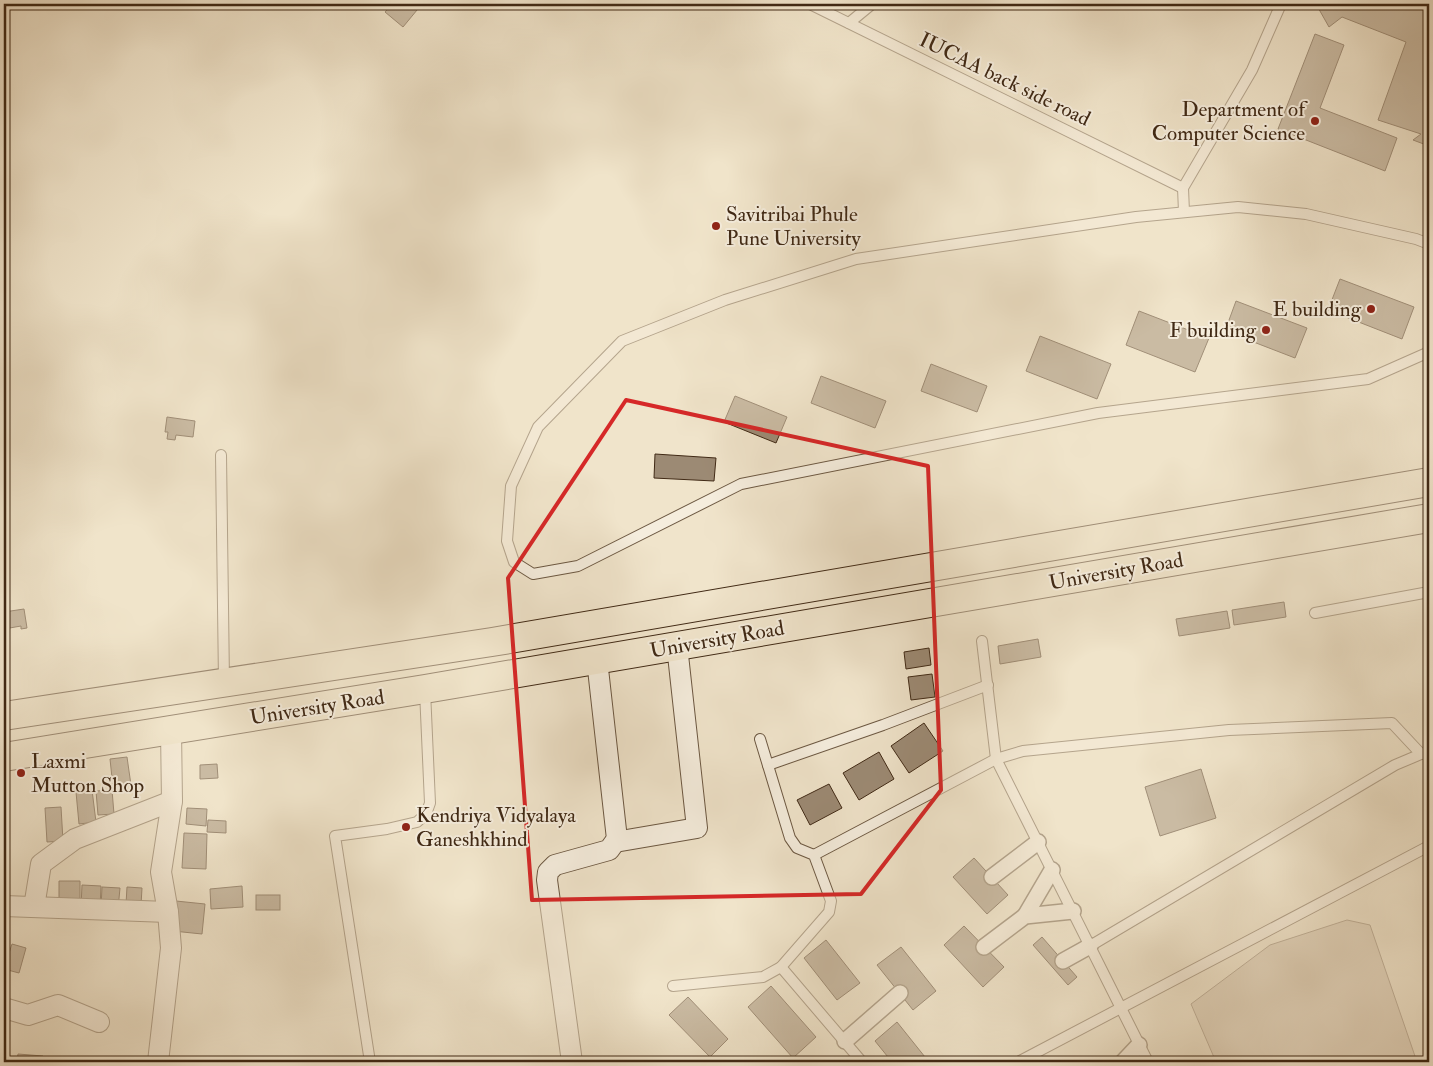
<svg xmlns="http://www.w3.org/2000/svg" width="1433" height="1066" font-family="'IM FELL Double Pica',serif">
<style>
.green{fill:#d2c4ac;stroke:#897660}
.building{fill:#9c8a74;stroke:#402915}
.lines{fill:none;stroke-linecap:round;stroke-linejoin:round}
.service-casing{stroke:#6c5842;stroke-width:12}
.pedestrian-casing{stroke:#6c5842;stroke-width:18}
.minor-casing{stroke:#6c5842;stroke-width:22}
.primary-casing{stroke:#402915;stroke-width:30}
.service{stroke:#f5eddd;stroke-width:10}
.pedestrian{stroke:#f5eddd;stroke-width:15}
.minor{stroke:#f5eddd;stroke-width:20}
.primary{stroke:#f0e4cb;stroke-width:28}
.marked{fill:none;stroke:#d62828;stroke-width:4;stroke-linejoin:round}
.poi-dot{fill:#8f2418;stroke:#f5eddd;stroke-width:2}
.labels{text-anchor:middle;stroke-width:4;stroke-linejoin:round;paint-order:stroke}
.street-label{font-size:21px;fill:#402915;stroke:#f5eddd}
.poi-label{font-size:21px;fill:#402915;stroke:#f5eddd;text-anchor:end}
</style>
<rect width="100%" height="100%" fill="#f0e4cb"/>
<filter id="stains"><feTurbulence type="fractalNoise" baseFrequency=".004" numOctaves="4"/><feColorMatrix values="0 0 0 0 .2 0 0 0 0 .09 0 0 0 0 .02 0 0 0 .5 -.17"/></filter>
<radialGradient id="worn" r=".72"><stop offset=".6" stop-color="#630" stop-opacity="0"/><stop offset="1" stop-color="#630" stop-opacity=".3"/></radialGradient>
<path class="green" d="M 1347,920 L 1370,925 L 1417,1062 L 1216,1062 L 1191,1004 L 1270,945 Z"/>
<g class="building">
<path d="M 392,4 L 422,4 L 403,27 L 385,12 Z"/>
<path d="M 1316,4 L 1429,4 L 1429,146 L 1413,140 L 1421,134 L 1378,120 L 1406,42 L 1342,17 L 1329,27 Z"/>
<path d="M 1315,34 L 1344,45 L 1320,108 L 1397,138 L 1385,171 L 1278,129 Z"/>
<path d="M 1340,279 L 1414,307 L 1402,339 L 1328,310 Z"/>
<path d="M 1236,301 L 1307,328 L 1295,358 L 1225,331 Z"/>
<path d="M 1139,311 L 1209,338 L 1195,372 L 1126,345 Z"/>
<path d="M 1040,336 L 1111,364 L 1097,399 L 1026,371 Z"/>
<path d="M 931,364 L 987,386 L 977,412 L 921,391 Z"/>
<path d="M 821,376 L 886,401 L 875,428 L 811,403 Z"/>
<path d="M 735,396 L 787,417 L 776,443 L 724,422 Z"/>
<path d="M 167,417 L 195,421 L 193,437 L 176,435 L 175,440 L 167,439 L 168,432 L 165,432 Z"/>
<path d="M 655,454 L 716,458 L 714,481 L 654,478 Z"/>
<path d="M 1284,602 L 1286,617 L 1234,625 L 1232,610 Z"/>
<path d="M 24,609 L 27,628 L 21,629 L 21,626 L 4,629 L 4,632 L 4,612 Z"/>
<path d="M 1227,611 L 1230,628 L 1179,636 L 1176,619 Z"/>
<path d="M 1038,639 L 1041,657 L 1000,664 L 998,646 Z"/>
<path d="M 929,648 L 931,665 L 906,669 L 904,652 Z"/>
<path d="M 932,674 L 935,697 L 911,700 L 908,677 Z"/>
<path d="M 924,723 L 943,751 L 909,773 L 891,746 Z"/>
<path d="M 879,752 L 894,779 L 859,800 L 843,773 Z"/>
<path d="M 127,757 L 131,785 L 113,787 L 110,759 Z"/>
<path d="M 217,764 L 218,778 L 200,779 L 200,765 Z"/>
<path d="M 1201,769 L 1216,818 L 1160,836 L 1145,787 Z"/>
<path d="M 829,784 L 842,808 L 810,825 L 797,800 Z"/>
<path d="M 92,790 L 96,822 L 79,824 L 76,792 Z"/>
<path d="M 112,790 L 114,814 L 98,815 L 96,791 Z"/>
<path d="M 61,807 L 63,841 L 47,842 L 45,808 Z"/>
<path d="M 187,808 L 207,809 L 206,826 L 186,824 Z"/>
<path d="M 208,820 L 226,821 L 226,833 L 207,832 Z"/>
<path d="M 184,833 L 207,834 L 206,869 L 182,868 Z"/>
<path d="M 974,858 L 1008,895 L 987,914 L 953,877 Z"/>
<path d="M 59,881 L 80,881 L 80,902 L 59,903 Z"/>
<path d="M 82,885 L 101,886 L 100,908 L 81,907 Z"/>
<path d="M 242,886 L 243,907 L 211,909 L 210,889 Z"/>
<path d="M 102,887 L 120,888 L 118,909 L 101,908 Z"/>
<path d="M 127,887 L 142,888 L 141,905 L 126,904 Z"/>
<rect x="256" y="895" width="24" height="15"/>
<path d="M 176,901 L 205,904 L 202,934 L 173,931 Z"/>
<path d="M 964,926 L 1004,967 L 983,987 L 944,945 Z"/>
<path d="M 1042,937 L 1077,977 L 1068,985 L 1033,945 Z"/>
<path d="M 826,940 L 860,983 L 837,1000 L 804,958 Z"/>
<path d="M 12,944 L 26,948 L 19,973 L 4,969 Z"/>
<path d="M 901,947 L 936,991 L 913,1010 L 877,965 Z"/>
<path d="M 771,986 L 816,1037 L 793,1058 L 748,1007 Z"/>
<path d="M 688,997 L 728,1039 L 710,1057 L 669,1015 Z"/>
<path d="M 897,1022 L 929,1062 L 892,1062 L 875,1041 Z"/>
<path d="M 18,1054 L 43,1056 L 42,1062 L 17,1062 Z"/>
</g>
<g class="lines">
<g class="service-casing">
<g id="service">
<path d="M 810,4 L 1183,188"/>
<path d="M 849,23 L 872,4"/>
<path d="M 1184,212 L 1183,188 L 1252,70 L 1281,4"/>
<path d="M 1429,244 L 1416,239 L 1306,214 L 1238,207 L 1136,217 L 856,259 L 725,300 L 622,341 L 538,427 L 511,486 L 507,541 L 514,562 L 533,574 L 578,566 L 741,484 L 1098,413 L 1368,379 L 1429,352"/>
<path d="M 221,455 L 224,682"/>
<path d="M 1315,613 L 1429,592"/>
<path d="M 982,641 L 996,759 L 1148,1062"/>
<path d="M 768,765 L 883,725 L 988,685"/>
<path d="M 814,855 L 996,759 L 1023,751 L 1229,730 L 1392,723 L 1421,754"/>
<path d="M 1090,946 L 1395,765 L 1421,754 L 1429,752"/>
<path d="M 781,967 L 862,1062"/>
<path d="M 673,986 L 763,977 L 781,967 L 829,912 L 831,901 L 814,855 L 797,848 L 790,838 L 760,739"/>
<path d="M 370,1062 L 335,836 L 387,829 L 417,822 L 426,814 L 430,803 L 425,691"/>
<path d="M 1018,1062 L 1429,846"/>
</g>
</g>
<g class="pedestrian-casing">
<g id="pedestrian">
<path d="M 992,877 L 1038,842"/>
<path d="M 1025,916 L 1052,870"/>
<path d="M 984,947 L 1025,916 L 1073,911"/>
<path d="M 1063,961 L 1090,946"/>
<path d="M 845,1041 L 900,993"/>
<path d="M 1123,1062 L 1139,1045"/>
</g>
</g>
<g class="minor-casing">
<g id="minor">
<path d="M 615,842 L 697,828 L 677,646"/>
<path d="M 4,906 L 168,912"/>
<path d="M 34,907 L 41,864 L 75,839 L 172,801"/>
<path d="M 4,1008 L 28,1015 L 58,1005 L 99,1022"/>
<path d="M 158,1062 L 171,948 L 168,912 L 161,872 L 172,801 L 171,731"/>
<path d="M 572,1062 L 547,880 L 548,872 L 555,865 L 609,850 L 617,839 L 597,660"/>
</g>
</g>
<g class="primary-casing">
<g id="primary">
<path d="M 4,716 L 492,642 L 1429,482"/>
<path d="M 4,757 L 425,689 L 1429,518"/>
</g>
</g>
<use href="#service" class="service"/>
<use href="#pedestrian" class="pedestrian"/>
<use href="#minor" class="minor"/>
<use href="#primary" class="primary"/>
</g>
<path d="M0 0H1433V1066H0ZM 626,400 L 928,466 L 941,790 L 861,894 L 532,900 L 508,578 Z" fill="#f0e4cb" fill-opacity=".55" fill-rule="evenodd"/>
<path class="marked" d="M 626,400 L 928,466 L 941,790 L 861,894 L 532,900 L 508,578 Z"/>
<g class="poi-dot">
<circle cx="1315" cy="121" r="5"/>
<circle cx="716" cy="226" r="5"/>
<circle cx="1371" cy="309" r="5"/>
<circle cx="1266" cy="330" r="5"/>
<circle cx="21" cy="773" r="5"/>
<circle cx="406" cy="827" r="5"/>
</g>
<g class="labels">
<g class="street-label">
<text transform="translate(1005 79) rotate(26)" y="7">IUCAA back side road</text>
<text transform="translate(1116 571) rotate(-10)" y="7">University Road</text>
<text transform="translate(717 639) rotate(-10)" y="7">University Road</text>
<text transform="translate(317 707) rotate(-9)" y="7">University Road</text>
</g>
<g class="poi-label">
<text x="1305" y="116">Department of<tspan x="1305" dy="24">Computer Science</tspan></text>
<text x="726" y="221" text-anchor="start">Savitribai Phule<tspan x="726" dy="24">Pune University</tspan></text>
<text x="1361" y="316">E building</text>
<text x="1256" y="337">F building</text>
<text x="31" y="768" text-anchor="start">Laxmi<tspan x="31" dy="24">Mutton Shop</tspan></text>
<text x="416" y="822" text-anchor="start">Kendriya Vidyalaya<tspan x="416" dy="24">Ganeshkhind</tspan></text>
</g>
</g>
<rect width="1433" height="1066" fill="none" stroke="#f0e4cb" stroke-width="20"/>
<rect x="5" y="5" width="1423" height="1056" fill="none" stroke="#402915" stroke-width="2.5"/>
<rect x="10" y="10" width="1413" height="1046" fill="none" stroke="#402915"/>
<rect width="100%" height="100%" filter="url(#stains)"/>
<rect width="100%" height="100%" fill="url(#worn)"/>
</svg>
